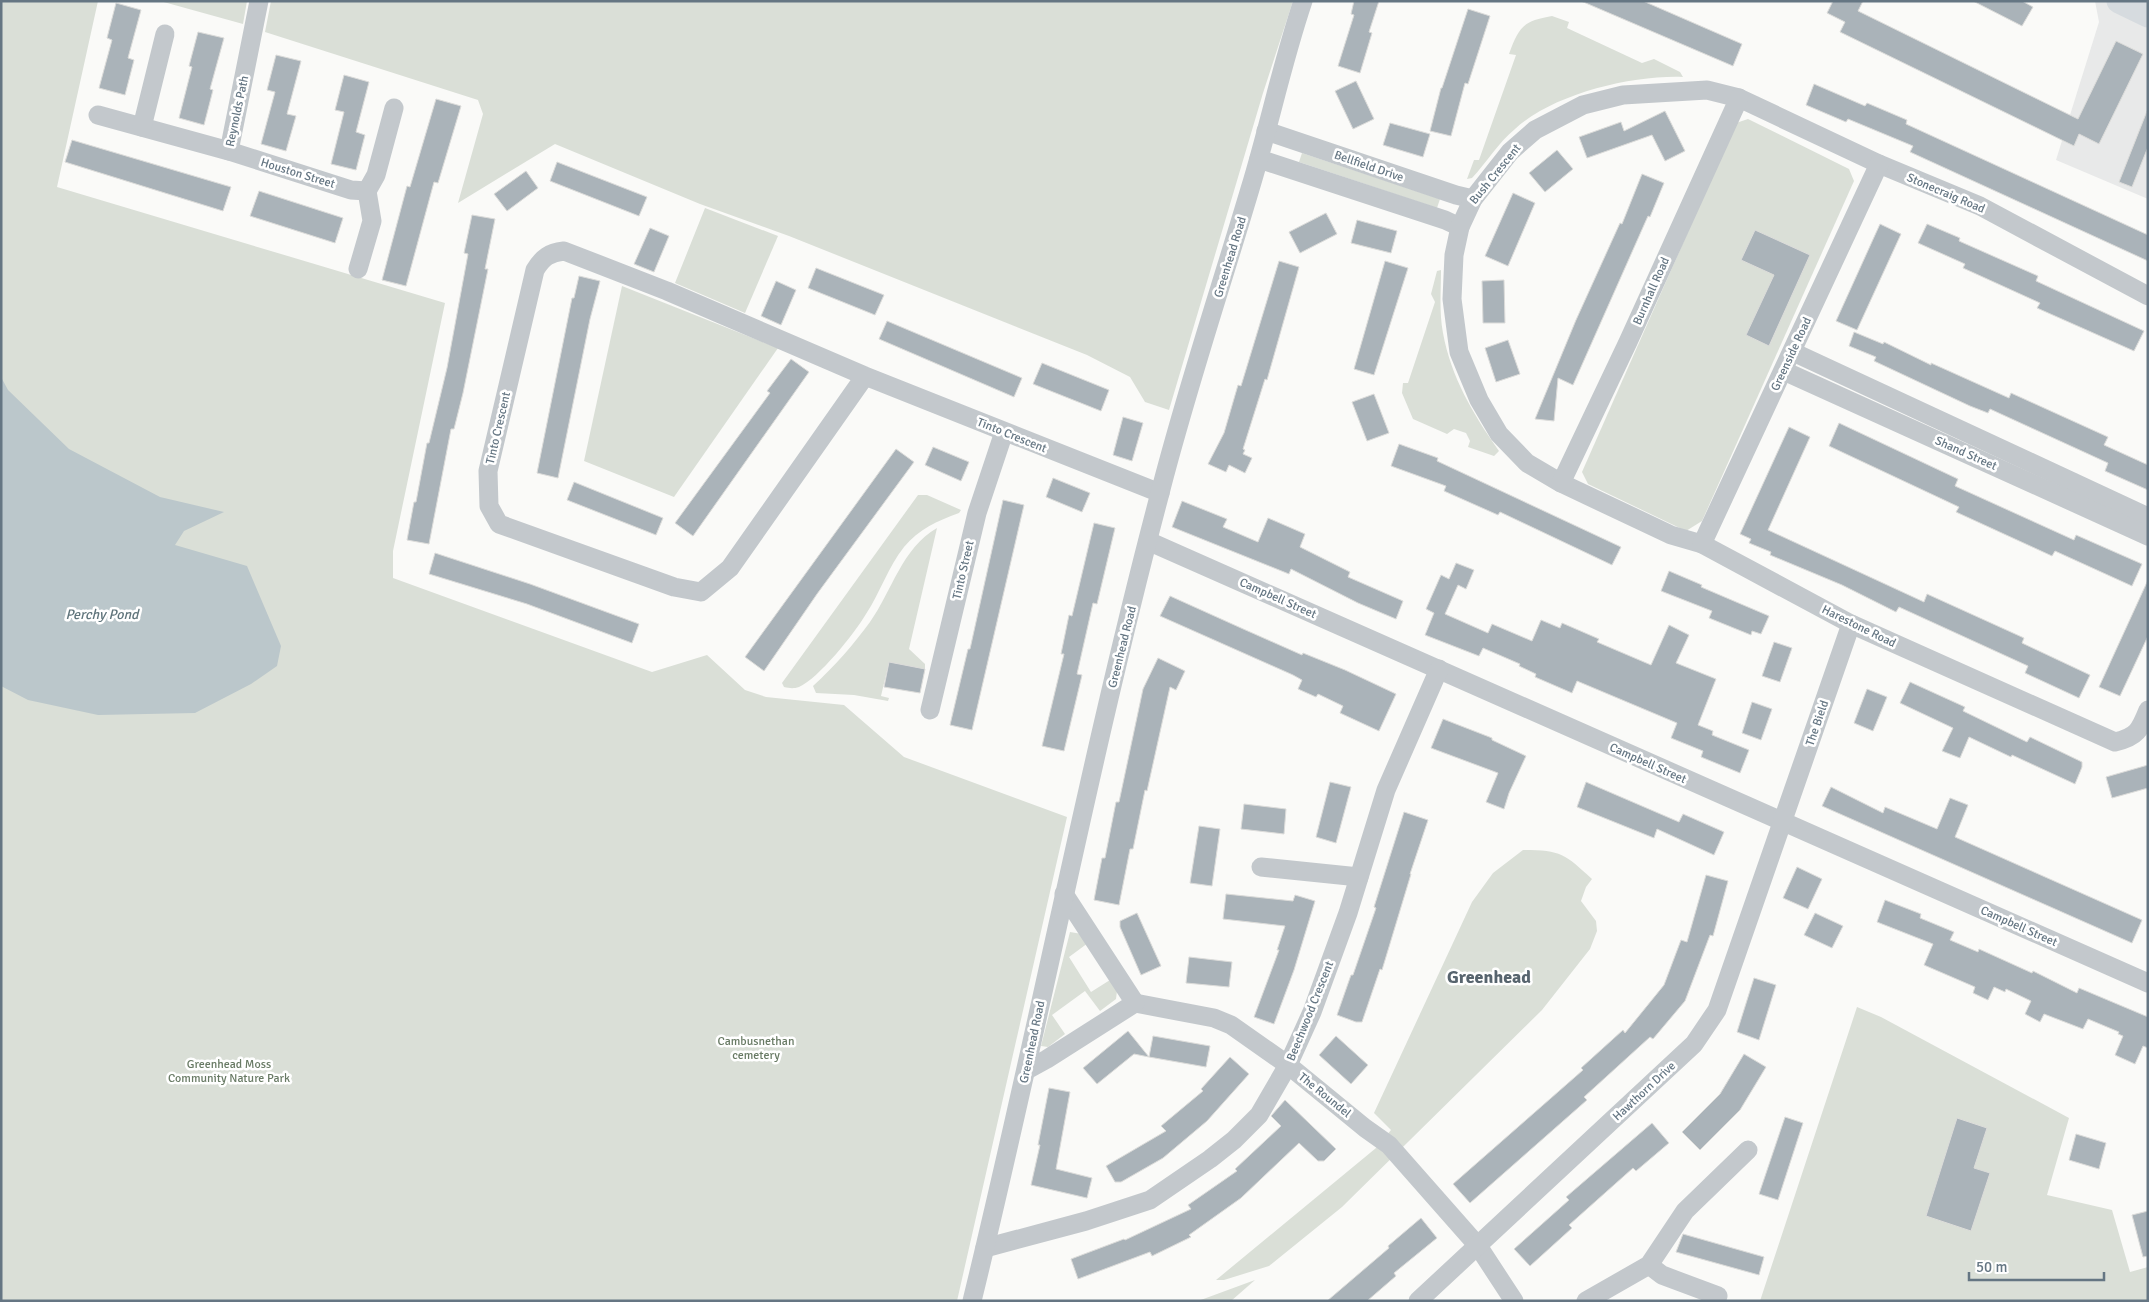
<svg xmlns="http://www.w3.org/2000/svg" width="2149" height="1302" font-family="Signika,sans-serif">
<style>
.built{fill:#e8e9e9}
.green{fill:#dadfd7}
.water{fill:#bbc7cb}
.building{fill:#aab3b9;stroke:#dcdcda}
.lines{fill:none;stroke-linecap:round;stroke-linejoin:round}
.minor{stroke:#c3c8cc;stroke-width:19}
.major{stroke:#d6dbdf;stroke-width:25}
.labels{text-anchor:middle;stroke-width:5;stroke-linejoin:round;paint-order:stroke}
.street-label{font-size:12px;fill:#657683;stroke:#fff}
.park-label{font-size:12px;fill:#687a64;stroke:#fff}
.water-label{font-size:14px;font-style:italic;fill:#60757c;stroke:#fff}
.district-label{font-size:18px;font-weight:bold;fill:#57646e;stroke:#fff}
</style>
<rect width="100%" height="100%" fill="#fafaf8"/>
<path class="built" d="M 2095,1 L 2148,1 L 2148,199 L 2056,160 L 2099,22 Z"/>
<g class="green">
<path d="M 1,1 L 98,1 L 57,187 L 445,303 L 393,551 L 393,578 L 652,672 L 707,655 L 745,690 L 766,697 L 844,705 L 904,757 L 1067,817 L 957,1301 L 1,1301 Z"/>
<path d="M 160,1 L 247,1 L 243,24 Z"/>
<path d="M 271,1 L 1293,1 L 1263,93 L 1169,410 L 1145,402 L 1130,377 L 1087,355 L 789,236 L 700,204 L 555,144 L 458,203 L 483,114 L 478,100 L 265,32 Z"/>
<path d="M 1552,16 L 1569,22 L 1567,28 L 1642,63 L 1654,59 L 1680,72 L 1683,77 C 1632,75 1553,94 1515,129 C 1498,143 1487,162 1472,178 L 1467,179 L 1474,160 L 1479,160 L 1516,55 L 1509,54 C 1519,27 1523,21 1552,16 Z"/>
<path d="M 1748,119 L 1849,169 L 1854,181 L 1702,521 L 1686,531 L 1588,484 L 1582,472 L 1736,123 Z"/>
<path d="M 1302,153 L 1440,199 L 1437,208 L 1299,162 Z"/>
<path d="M 705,208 L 778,236 L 745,313 L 675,283 Z"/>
<path d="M 1441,270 C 1441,291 1439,312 1443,333 C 1451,377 1473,414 1499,451 L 1494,456 L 1468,447 L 1470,441 L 1466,433 L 1454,429 L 1447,434 L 1413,419 L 1402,393 L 1403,383 L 1408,383 L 1435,302 L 1431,294 L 1437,271 Z"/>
<path d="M 622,286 L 778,348 L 674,497 L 584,461 Z"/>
<path d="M 918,495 L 927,495 L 961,510 L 959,513 C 937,521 919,529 904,547 C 888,567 880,593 866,614 C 855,633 818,679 799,687 C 793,689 789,688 784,687 L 782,683 Z"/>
<path d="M 937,528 L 909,649 L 925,664 L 925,669 L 889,662 L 881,696 L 889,698 L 888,701 L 854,695 L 816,693 L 813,686 C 834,667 854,644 870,622 C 892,591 902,548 937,528 Z"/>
<path d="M 1523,850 C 1561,850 1565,854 1592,879 L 1586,887 L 1581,901 L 1596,921 L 1597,931 L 1590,949 L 1542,1010 L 1342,1207 L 1269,1266 L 1224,1280 L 1216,1280 L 1376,1148 L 1391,1130 L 1374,1113 L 1472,902 L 1493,873 Z"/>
<path d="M 1070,932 L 1082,934 L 1088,943 L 1069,957 L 1091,992 L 1110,980 L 1117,991 L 1116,999 L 1100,1011 L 1085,991 L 1052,1015 L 1065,1034 L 1048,1047 L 1041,1046 Z"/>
<path d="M 1857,1007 L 1881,1017 L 2069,1118 L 2047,1195 L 2112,1210 L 2130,1272 L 2148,1267 L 2148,1301 L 1760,1301 Z"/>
<path d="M 1255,1280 L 1231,1301 L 1198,1301 Z"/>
</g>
<path class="water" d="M 1,377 L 8,390 L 69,449 L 160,497 L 224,512 L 184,531 L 175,545 L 247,566 L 281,646 L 277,666 L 251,684 L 195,713 L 98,715 L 28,700 L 1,686 Z"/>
<g class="building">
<path d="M 1354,1 L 1379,1 L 1369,32 L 1372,33 L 1360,73 L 1338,66 L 1354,15 L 1351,14 Z"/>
<path d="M 1581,1 L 1643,1 L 1742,44 L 1733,66 Z"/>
<path d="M 1833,1 L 1863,1 L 1858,11 L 2078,119 L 2116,41 L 2143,54 L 2099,144 L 2079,134 L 2074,146 L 1840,32 L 1845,22 L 1827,13 Z"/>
<path d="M 1973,1 L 2022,1 L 2033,7 L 2022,26 Z"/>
<path d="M 116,3 L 141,10 L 128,58 L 134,60 L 125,95 L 99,88 L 112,40 L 107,38 Z"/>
<path d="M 1468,9 L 1490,16 L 1468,84 L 1465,83 L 1451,136 L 1430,131 L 1441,88 L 1442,88 Z"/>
<path d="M 198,32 L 224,38 L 210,89 L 213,90 L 204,125 L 179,118 L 192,67 L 189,66 Z"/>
<path d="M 276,55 L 301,61 L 287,114 L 296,116 L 286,151 L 261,144 L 275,92 L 267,90 Z"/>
<path d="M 344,75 L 369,82 L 356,132 L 365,135 L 356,170 L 331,164 L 344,112 L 335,110 Z"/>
<path d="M 1356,81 L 1374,119 L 1353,129 L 1335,91 Z"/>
<path d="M 1814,84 L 1865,106 L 1867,103 L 1907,120 L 1906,124 L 2148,235 L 2148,261 L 1910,152 L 1913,146 L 1848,119 L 1846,122 L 1806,105 Z"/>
<path d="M 436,99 L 461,106 L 438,183 L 434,182 L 406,286 L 382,280 L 407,186 L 410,187 Z"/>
<path d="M 1665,111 L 1685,151 L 1665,161 L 1652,135 L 1587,158 L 1579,137 L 1621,122 L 1624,131 Z"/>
<path d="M 2147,111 L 2148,147 L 2132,187 L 2119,182 Z"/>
<path d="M 1390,123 L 1430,134 L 1423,157 L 1383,145 Z"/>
<path d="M 72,140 L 231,187 L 223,211 L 65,162 Z"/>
<path d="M 1557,150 L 1573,169 L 1545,192 L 1529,173 Z"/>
<path d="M 557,162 L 647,197 L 639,216 L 550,181 Z"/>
<path d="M 526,171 L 538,188 L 507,211 L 494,194 Z"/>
<path d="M 1642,174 L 1664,183 L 1650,217 L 1648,216 L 1573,385 L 1558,378 L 1554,421 L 1535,419 L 1576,320 L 1620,223 L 1622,224 Z"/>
<path d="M 259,191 L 343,218 L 335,243 L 250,216 Z"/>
<path d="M 1513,193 L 1535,203 L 1508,266 L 1485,256 Z"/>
<path d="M 1326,213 L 1337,234 L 1300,253 L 1289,232 Z"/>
<path d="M 472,215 L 495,219 L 485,269 L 488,269 L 463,393 L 454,429 L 451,429 L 429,544 L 407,540 L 414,502 L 416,502 L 427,443 L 429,443 L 447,368 L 468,254 L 464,253 Z"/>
<path d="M 1357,220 L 1397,231 L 1391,253 L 1351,243 Z"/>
<path d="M 1880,224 L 1901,234 L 1857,330 L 1836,321 Z"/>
<path d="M 1927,224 L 1960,238 L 1959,241 L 2038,276 L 2036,281 L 2144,331 L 2134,351 L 2037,308 L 2040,303 L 1963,268 L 1965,264 L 1918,243 Z"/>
<path d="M 650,228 L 669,236 L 654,272 L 634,264 Z"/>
<path d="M 1755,230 L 1810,255 L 1769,346 L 1746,335 L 1774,275 L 1741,260 Z"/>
<path d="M 1279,261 L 1299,267 L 1267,380 L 1265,379 L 1243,449 L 1245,450 L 1243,454 L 1252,458 L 1245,473 L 1229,465 L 1226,472 L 1208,464 L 1224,433 L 1238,385 L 1241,386 Z"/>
<path d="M 1385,261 L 1408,268 L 1374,375 L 1354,369 Z"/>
<path d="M 816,268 L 884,295 L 875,315 L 808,288 Z"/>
<path d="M 579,276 L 600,281 L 590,319 L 558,478 L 537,473 L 572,298 L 574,298 Z"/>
<path d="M 1504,280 L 1505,323 L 1483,323 L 1482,281 Z"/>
<path d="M 776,281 L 796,290 L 781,325 L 761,316 Z"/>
<path d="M 887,321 L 1022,378 L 1014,397 L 879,339 Z"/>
<path d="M 1854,332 L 1883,344 L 1884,342 L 1931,365 L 1931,363 L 2009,398 L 2011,393 L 2108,437 L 2104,445 L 2148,465 L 2148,490 L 2105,471 L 2108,463 L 1990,409 L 1988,413 L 1970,406 L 1874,361 L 1876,357 L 1849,346 Z"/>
<path d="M 1508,340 L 1520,374 L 1496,382 L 1485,348 Z"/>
<path d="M 791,359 L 809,372 L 693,536 L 675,523 L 770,393 L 767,391 Z"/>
<path d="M 1042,363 L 1109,390 L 1101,411 L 1033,384 Z"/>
<path d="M 1374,394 L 1389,433 L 1367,441 L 1352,402 Z"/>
<path d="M 1123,417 L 1143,423 L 1132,461 L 1113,455 Z"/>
<path d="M 1839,423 L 1958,479 L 1955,486 L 2074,540 L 2076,535 L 2142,564 L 2132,586 L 2055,551 L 2052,556 L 1956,512 L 1959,507 L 1829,446 Z"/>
<path d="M 1789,427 L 1810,437 L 1768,530 L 1924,602 L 1927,594 L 2024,638 L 2022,643 L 2090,675 L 2079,698 L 2025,673 L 2028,666 L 1899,607 L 1896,612 L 1842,585 L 1770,555 L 1771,552 L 1749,543 L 1751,539 L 1740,534 Z"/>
<path d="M 1399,444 L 1438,458 L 1437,461 L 1621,547 L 1612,565 L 1500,512 L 1498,515 L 1444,491 L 1446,486 L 1391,466 Z"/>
<path d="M 933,447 L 969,462 L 961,481 L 925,465 Z"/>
<path d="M 896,449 L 914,462 L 817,594 L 764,671 L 745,657 Z"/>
<path d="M 1053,478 L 1090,493 L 1082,512 L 1046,497 Z"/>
<path d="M 574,482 L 663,518 L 656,535 L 567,500 Z"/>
<path d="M 1003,500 L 1024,505 L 972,730 L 950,725 L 968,649 L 970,649 Z"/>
<path d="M 1182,501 L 1227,519 L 1223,527 L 1258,542 L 1268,518 L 1305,534 L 1300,547 L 1350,572 L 1348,577 L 1403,601 L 1396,619 L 1358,603 L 1291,569 L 1289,574 L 1172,527 Z"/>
<path d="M 1094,523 L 1115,528 L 1097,604 L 1093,603 L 1077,674 L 1082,675 L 1064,751 L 1042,746 L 1064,654 L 1061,654 L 1069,615 L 1072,616 Z"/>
<path d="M 435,553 L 530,584 L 639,624 L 632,643 L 527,604 L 429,574 Z"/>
<path d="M 1456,563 L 1474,570 L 1466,589 L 1458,585 L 1445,614 L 1488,633 L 1492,624 L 1532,641 L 1541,620 L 1560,628 L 1562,623 L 1599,639 L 1597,642 L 1651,665 L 1669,625 L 1689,635 L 1676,663 L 1716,679 L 1698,725 L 1713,731 L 1712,735 L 1749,750 L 1740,773 L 1701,757 L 1703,751 L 1671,738 L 1677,723 L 1577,681 L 1572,693 L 1535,677 L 1536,674 L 1519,666 L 1520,664 L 1483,648 L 1479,656 L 1425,635 L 1434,613 L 1426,609 L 1441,575 L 1449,579 Z"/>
<path d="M 1669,571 L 1702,585 L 1701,587 L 1769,616 L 1761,634 L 1752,631 L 1751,635 L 1709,618 L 1712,611 L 1661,591 Z"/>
<path d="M 2148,580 L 2148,636 L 2120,696 L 2099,687 Z"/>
<path d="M 1170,596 L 1241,628 L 1302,655 L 1303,653 L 1345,670 L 1396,694 L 1379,731 L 1340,713 L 1343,706 L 1318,694 L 1316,697 L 1298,689 L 1302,680 L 1293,675 L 1160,616 Z"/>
<path d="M 1774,642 L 1792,648 L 1780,682 L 1762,676 Z"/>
<path d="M 1158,658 L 1185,671 L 1176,690 L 1170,687 L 1147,791 L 1145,790 L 1133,849 L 1130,849 L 1119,905 L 1094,900 L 1102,858 L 1105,858 L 1116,802 L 1119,802 L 1143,689 Z"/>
<path d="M 889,662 L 925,669 L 920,693 L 884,687 Z"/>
<path d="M 1910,682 L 1965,707 L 1963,711 L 2027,742 L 2030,737 L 2082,762 L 2082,767 L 2075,784 L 2012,755 L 2011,757 L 1969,737 L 1960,758 L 1942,751 L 1953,728 L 1900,703 Z"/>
<path d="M 1867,689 L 1887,697 L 1873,731 L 1854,723 Z"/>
<path d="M 1752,702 L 1772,709 L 1761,740 L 1742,733 Z"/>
<path d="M 1443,719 L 1492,738 L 1492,740 L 1526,756 L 1509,793 L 1504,809 L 1486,802 L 1498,773 L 1431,748 Z"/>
<path d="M 2148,765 L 2148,788 L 2112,798 L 2106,777 Z"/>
<path d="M 1330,782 L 1351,787 L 1336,843 L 1316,837 Z"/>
<path d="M 1586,782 L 1679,822 L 1683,814 L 1724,832 L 1714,855 L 1657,829 L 1654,838 L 1577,807 Z"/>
<path d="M 1831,787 L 1883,813 L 1885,807 L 1937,829 L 1950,798 L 1968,805 L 1955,837 L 2142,920 L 2132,943 L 1822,806 Z"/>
<path d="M 1244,804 L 1286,809 L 1284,834 L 1241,829 Z"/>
<path d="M 1404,812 L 1428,820 L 1410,874 L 1411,874 L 1382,970 L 1380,969 L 1362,1022 L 1356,1022 L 1337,1015 L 1351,975 L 1353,975 L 1376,908 L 1374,907 Z"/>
<path d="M 1199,826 L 1220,829 L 1212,886 L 1190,883 Z"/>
<path d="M 1797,867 L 1822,879 L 1808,909 L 1783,898 Z"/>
<path d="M 1706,875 L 1728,881 L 1713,936 L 1710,935 L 1685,1001 L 1653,1039 L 1650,1037 L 1584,1097 L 1587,1100 L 1470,1203 L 1453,1184 L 1583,1070 L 1581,1068 L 1623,1030 L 1625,1033 L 1664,985 L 1681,940 L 1687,942 Z"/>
<path d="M 1226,894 L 1293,901 L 1295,895 L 1315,901 L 1294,970 L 1274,1024 L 1254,1017 L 1279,950 L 1277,950 L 1285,926 L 1223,919 Z"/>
<path d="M 1885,900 L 1921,914 L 1920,918 L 1954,932 L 1950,940 L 1978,952 L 1979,949 L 2032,973 L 2033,971 L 2077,993 L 2079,988 L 2148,1017 L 2148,1048 L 2143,1046 L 2135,1064 L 2115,1055 L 2123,1036 L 2118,1034 L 2119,1032 L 2088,1019 L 2083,1029 L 2044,1014 L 2040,1022 L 2025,1014 L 2031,1001 L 2006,989 L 2005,992 L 1994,987 L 1988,1000 L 1973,993 L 1975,987 L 1924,965 L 1933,944 L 1877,922 Z"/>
<path d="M 1137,913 L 1161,966 L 1141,975 L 1120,927 L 1120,921 Z"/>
<path d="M 1815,913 L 1843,926 L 1832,948 L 1804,935 Z"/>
<path d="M 1189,957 L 1232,962 L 1229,987 L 1186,983 Z"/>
<path d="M 1754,978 L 1776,985 L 1759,1040 L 1737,1032 Z"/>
<path d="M 1128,1031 L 1149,1057 L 1134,1054 L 1097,1084 L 1083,1068 Z"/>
<path d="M 1153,1036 L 1210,1046 L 1206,1067 L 1149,1057 Z"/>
<path d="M 1336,1036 L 1368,1065 L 1351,1084 L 1319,1055 Z"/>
<path d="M 1744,1054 L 1766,1067 L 1740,1110 L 1700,1150 L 1682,1132 L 1720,1094 Z"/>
<path d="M 1230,1057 L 1249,1074 L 1207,1121 L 1163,1158 L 1121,1182 L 1115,1182 L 1106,1166 L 1166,1131 L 1161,1126 L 1203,1091 L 1201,1089 Z"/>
<path d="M 1049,1088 L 1070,1092 L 1056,1169 L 1092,1178 L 1087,1198 L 1031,1185 L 1040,1145 L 1038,1145 Z"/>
<path d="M 1285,1100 L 1336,1149 L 1324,1161 L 1318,1161 L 1299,1143 L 1241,1198 L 1189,1235 L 1191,1237 L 1152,1256 L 1150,1252 L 1078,1279 L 1071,1259 L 1124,1239 L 1125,1240 L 1191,1209 L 1188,1205 L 1237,1171 L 1235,1169 L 1281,1126 L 1271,1116 Z"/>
<path d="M 1785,1117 L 1803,1123 L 1778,1200 L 1759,1194 Z"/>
<path d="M 1957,1118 L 1987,1128 L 1974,1168 L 1990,1173 L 1971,1231 L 1926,1216 Z"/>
<path d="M 1652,1123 L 1669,1143 L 1636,1171 L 1633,1168 L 1569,1225 L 1572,1228 L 1530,1266 L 1514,1249 L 1569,1200 L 1566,1197 Z"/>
<path d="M 2076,1134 L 2106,1143 L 2099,1169 L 2069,1160 Z"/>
<path d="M 2148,1211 L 2148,1256 L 2143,1257 L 2132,1215 Z"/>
<path d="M 1421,1218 L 1437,1238 L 1394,1273 L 1396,1276 L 1367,1301 L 1327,1301 L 1389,1248 L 1388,1246 Z"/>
<path d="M 1683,1234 L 1764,1257 L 1759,1275 L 1676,1252 Z"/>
</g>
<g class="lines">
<g class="minor">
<path d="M 98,115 L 229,151 L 351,190 L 367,191"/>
<path d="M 142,127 L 165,34"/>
<path d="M 1266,131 L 1456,195 L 1473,199"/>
<path d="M 229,151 L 259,1"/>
<path d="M 1259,159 L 1445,220 L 1460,227"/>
<path d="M 358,269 L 372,221 L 367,191 L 376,175 L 394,108"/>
<path d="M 2148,296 L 1980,206 L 1879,164 L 1739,98 L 1707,90 L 1623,95 L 1583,105 L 1535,130 L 1510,152 L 1473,199 L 1460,227 L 1454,255 L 1452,299 L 1459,352 L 1479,400 L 1499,434 L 1527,463 L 1561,483 L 1671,535 L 1702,544 L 1851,624 L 2115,742 C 2137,737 2140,730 2148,710"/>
<path d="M 1793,352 L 2148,517"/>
<path d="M 1784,371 L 2148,536"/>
<path d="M 865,376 L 730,568 L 701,592 L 674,587 L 499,524 L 489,506 L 488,471 L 535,270 C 543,257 549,253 564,251 L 667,291 L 865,376 L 1160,493"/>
<path d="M 1561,483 L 1628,342 L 1739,98"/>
<path d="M 1148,541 L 2148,983"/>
<path d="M 1702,544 L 1879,164"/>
<path d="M 930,710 L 977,513 L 1004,432"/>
<path d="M 1261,867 L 1359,877"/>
<path d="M 1135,1003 L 1214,1018 L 1231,1025 L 1288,1065 L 1365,1128 L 1389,1145 L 1478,1246 L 1514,1301"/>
<path d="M 1027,1070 L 1047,1059 L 1135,1003 L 1064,894"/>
<path d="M 985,1248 L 1086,1221 L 1150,1200 L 1210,1159 L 1234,1140 L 1259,1115 L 1288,1065 L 1312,1012 L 1348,913 L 1386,790 L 1439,669"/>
<path d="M 1649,1265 L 1662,1275 L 1718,1296"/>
<path d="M 972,1301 C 1038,1032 1089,761 1160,493 C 1186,391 1220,290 1250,189 C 1269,127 1282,63 1303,1"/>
<path d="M 1418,1301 L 1694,1044 L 1717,1010 L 1851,624"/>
<path d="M 1586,1301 L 1649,1265 L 1685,1211 L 1748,1150"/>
</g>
<path class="major" d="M 2119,1 L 2148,15"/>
</g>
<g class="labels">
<g class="street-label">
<text transform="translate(237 111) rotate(-78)" y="4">Reynolds Path</text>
<text transform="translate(1369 166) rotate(19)" y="4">Bellfield Drive</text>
<text transform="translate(298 173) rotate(17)" y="4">Houston Street</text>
<text transform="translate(1495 174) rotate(-51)" y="4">Bush Crescent</text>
<text transform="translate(1946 193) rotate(23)" y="4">Stonecraig Road</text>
<text transform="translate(1230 257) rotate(-73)" y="4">Greenhead Road</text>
<text transform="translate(1651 291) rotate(-66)" y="4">Burnhall Road</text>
<text transform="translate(1791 354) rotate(-65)" y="4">Greenside Road</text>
<text transform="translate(498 428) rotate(-77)" y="4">Tinto Crescent</text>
<text transform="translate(1012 435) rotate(22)" y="4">Tinto Crescent</text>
<text transform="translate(1966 453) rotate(24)" y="4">Shand Street</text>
<text transform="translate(963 570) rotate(-77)" y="4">Tinto Street</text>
<text transform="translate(1278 598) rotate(24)" y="4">Campbell Street</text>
<text transform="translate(1859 626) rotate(26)" y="4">Harestone Road</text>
<text transform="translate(1122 647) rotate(-76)" y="4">Greenhead Road</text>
<text transform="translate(1817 723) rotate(-71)" y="4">The Bield</text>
<text transform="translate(1648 763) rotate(24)" y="4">Campbell Street</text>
<text transform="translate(2019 926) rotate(24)" y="4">Campbell Street</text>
<text transform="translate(1310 1011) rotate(-68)" y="4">Beechwood Crescent</text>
<text transform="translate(1032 1042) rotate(-78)" y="4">Greenhead Road</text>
<text transform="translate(1644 1091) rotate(-43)" y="4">Hawthorn Drive</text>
<text transform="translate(1325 1095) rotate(39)" y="4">The Roundel</text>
</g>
<g class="park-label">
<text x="756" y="1045">Cambusnethan<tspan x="756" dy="14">cemetery</tspan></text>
<text x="229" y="1068">Greenhead Moss<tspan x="229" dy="14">Community Nature Park</tspan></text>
</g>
<g class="water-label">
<text x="102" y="619">Perchy Pond</text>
</g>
<g class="district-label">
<text x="1489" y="983">Greenhead</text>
</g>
</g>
<rect width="2149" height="1302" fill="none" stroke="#657683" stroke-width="5"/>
<path d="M1969 1272v8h135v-8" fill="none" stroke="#657683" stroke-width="2.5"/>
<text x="1976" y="1272" font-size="15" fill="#657683" stroke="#ffffff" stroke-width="4" paint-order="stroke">50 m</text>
</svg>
